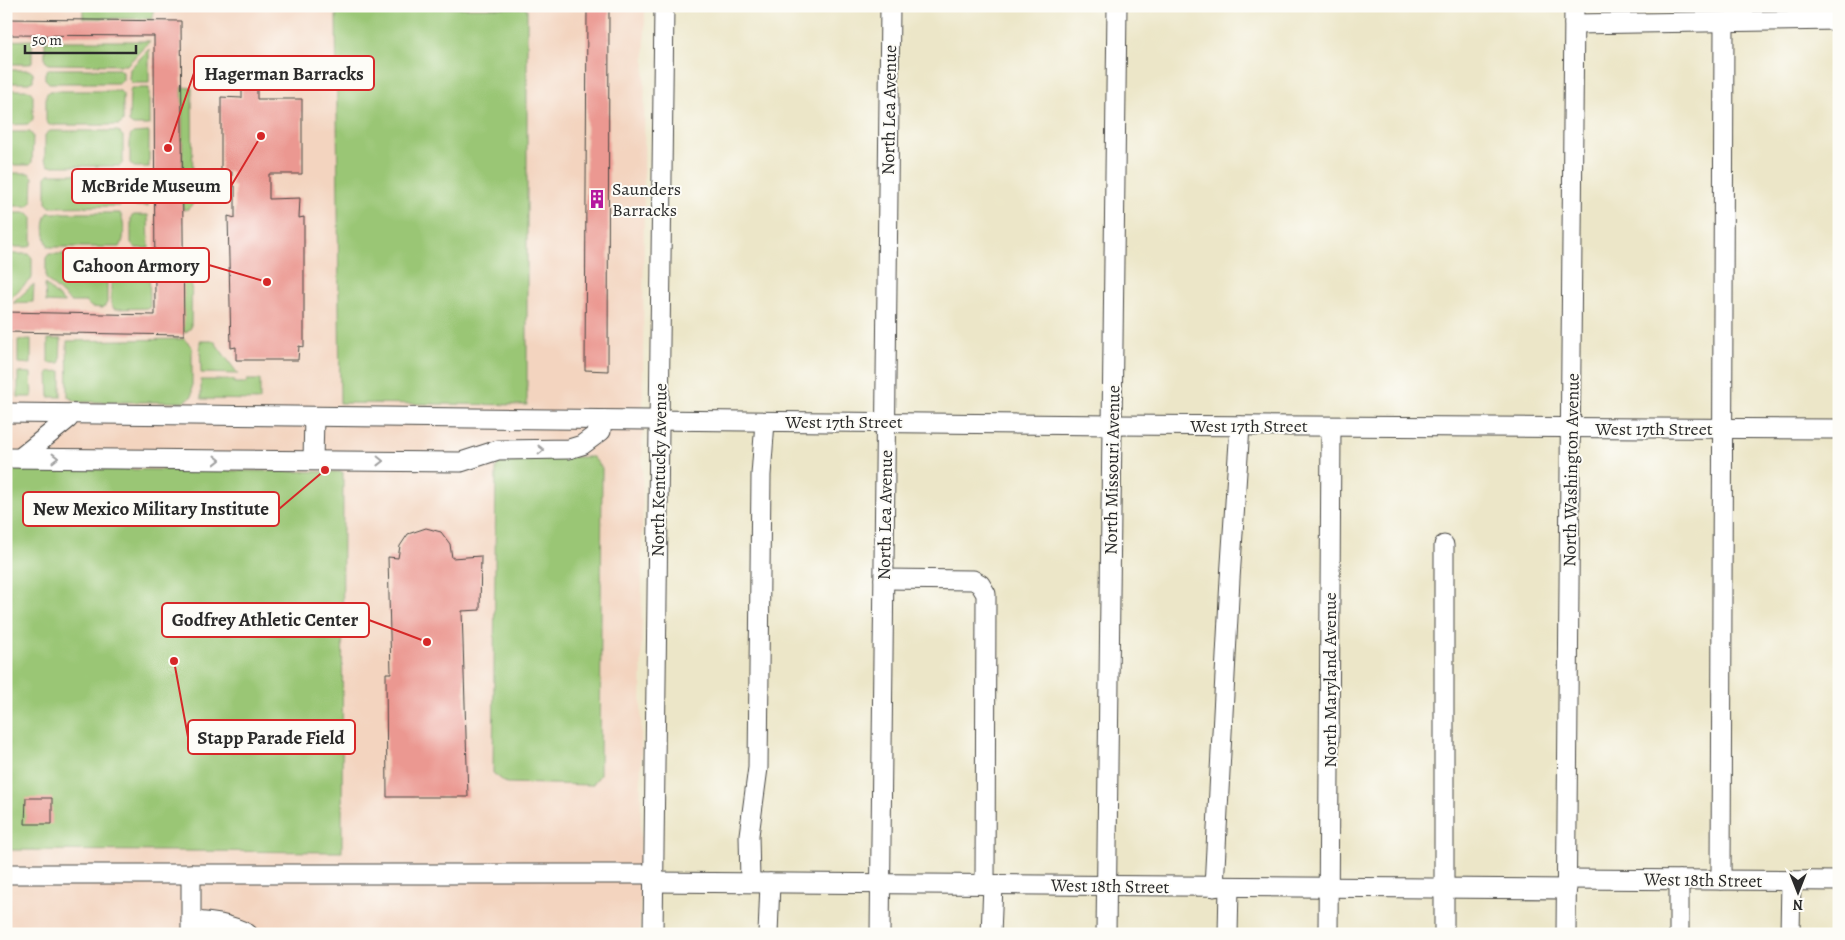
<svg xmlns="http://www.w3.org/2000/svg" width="1845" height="940" font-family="Alegreya,serif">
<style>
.built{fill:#f3d4bf}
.green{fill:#9ac674;stroke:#627850}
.building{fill:#eb9891}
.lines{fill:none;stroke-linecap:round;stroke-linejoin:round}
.minor-casing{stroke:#484743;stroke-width:21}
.minor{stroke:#fff;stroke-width:19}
.oneway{stroke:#a0a0a0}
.labels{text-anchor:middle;stroke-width:4;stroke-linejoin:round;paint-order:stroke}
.street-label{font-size:18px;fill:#2b2b2b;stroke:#fdfcf7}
.poi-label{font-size:18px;fill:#2b2b2b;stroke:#fdfcf7;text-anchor:start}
.leader{fill:none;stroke:#d62828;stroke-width:2}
.callout-dot{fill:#d62828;stroke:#fdfcf7;stroke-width:2}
.callout{fill:#fdfcf7;stroke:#d62828;stroke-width:2}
.callout-label{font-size:19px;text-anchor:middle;font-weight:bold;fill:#2b2b2b}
</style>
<rect width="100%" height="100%" fill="#fdfcf7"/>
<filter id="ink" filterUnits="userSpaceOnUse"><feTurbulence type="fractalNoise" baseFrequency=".02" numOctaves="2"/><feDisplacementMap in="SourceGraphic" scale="10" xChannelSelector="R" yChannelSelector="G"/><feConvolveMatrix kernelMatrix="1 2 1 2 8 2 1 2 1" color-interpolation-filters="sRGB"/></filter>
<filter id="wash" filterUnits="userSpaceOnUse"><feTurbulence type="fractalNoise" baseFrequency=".0096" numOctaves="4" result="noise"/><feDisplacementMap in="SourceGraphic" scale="20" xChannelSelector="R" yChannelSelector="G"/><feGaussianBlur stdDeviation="1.12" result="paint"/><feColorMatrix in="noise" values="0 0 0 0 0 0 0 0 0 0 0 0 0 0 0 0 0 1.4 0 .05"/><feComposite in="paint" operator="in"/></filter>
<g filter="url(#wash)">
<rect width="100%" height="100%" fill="#ece6c8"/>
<path class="built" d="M 6,6 L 645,6 L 640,934 L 6,934 Z"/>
<g class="green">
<path d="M 83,6 L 153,6 L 153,19 L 83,18 Z"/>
<path d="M 396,8 L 527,8 L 527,405 L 340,403 L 336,10 Z"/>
<path d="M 32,40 L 32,62 L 29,64 L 6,64 L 6,41 Z"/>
<path d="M 45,41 L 150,41 L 127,65 L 49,64 L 45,61 Z"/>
<path d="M 149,49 L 149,83 L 132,83 L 129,79 L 130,69 Z"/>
<path d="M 48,69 L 120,69 L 123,72 L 123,80 L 118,83 L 49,83 L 45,79 L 45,73 Z"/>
<path d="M 6,70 L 29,70 L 33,73 L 33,81 L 28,83 L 6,83 Z"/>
<path d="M 182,87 L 192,88 L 193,204 L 188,209 L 183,210 Z"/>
<path d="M 131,88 L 149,88 L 149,125 L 133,125 L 129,122 L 130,91 Z"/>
<path d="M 6,90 L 29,90 L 33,95 L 33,119 L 29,124 L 6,125 Z"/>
<path d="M 49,91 L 120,91 L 123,94 L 123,122 L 119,125 L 49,125 L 46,121 L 46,95 Z"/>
<path d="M 50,131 L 118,131 L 123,136 L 123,162 L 120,166 L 49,166 L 45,160 L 45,135 Z"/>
<path d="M 6,132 L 30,132 L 33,136 L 32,162 L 30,165 L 6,165 Z"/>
<path d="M 149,132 L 149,167 L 134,167 L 130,163 L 130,136 L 133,133 Z"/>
<path d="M 6,173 L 29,173 L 33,177 L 32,202 L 28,206 L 6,206 Z"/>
<path d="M 49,174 L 119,174 L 124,179 L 124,203 L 120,206 L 50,207 L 46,203 L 46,177 Z"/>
<path d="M 132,174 L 149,174 L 148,206 L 133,206 L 130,204 L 129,179 Z"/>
<path d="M 6,213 L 28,213 L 32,217 L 32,244 L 28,247 L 6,247 Z"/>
<path d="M 48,213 L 120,213 C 125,221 125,240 120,247 L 49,247 C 44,240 42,221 48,213 Z"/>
<path d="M 134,215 L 148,215 L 149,248 L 136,248 L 131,243 L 131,217 Z"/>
<path d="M 180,247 L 192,258 L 191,328 L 182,335 Z"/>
<path d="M 6,254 L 29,254 L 32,258 L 32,278 L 6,302 Z"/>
<path d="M 49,254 L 103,254 L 107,258 L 107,303 L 103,308 L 91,307 L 86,302 L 71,302 L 46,279 L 46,258 Z"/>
<path d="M 116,254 L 149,254 L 150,308 L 114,309 L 111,304 L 111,258 Z"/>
<path d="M 34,284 L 33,302 L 13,303 Z"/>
<path d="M 45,284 L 65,303 L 46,302 Z"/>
<path d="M 31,339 L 31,364 L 18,363 L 18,340 Z"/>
<path d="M 48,339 L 61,339 L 60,363 L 48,363 Z"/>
<path d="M 184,339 L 192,347 L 192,396 L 184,402 L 78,402 L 68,397 L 67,341 Z"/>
<path d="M 6,340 L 12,340 L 13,396 L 6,396 Z"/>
<path d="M 200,341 L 214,341 L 238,374 L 201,373 Z"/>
<path d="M 61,371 L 61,397 L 49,397 L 48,372 Z"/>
<path d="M 18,372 L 31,373 L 32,397 L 18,397 Z"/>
<path d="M 201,380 L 234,380 L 234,383 L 247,383 L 247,380 L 260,380 L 260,400 L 201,399 Z"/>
<path d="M 506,457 L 593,457 L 602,468 L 600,775 L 592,785 L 506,783 L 493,773 L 496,467 Z"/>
<path d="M 6,468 L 343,472 L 342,852 L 6,850 Z"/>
</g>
<g id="blocks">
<g class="building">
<path d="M 587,6 L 609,6 L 608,371 L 585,370 Z"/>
<path d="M 6,19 L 181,21 L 184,335 L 6,332 L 6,312 L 155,315 L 154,36 L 6,35 Z"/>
<path d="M 242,87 L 257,87 L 257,99 L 302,99 L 302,174 L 269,174 L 269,199 L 300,198 L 299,218 L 304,217 L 304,347 L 299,346 L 298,360 L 236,360 L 236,347 L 231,348 L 228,216 L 235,218 L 235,186 L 232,186 L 232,172 L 221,172 L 221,97 L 242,98 Z"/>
<path d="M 426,528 L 441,532 L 450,544 L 452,558 L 481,556 L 480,610 L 462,611 L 468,797 L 387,797 L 386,673 L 391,673 L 388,557 L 398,558 L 400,546 L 408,534 Z"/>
<path d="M 26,798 L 52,798 L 52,824 L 25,824 Z"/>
</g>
</g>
</g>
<g filter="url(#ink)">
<use href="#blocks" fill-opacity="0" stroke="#484743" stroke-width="1"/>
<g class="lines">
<g class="minor-casing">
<g id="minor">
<path d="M 1574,24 L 1839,20"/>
<path d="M 6,413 L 1113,425 L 1839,429"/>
<path d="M 6,458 L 461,462 L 498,450 L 569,449 L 582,445 L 601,431 L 601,421"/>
<path d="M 20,458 L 68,419 L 71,414"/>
<path d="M 313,460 L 314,417"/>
<path d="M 1444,545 L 1444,934"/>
<path d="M 884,579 L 973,580 L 980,584 L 986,594 L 985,885"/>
<path d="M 6,874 L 653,874"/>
<path d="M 1567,879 L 1839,881"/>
<path d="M 1721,880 L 1724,22"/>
<path d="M 653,882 L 1567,889"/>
<path d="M 750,882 L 749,835 L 758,768 L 761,475 L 765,422"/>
<path d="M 1214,887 L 1230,579 L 1240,426"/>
<path d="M 191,921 C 211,922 230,924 248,934"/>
<path d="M 191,934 L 191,874"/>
<path d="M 653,934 L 664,6"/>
<path d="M 768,934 L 770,883"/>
<path d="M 880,934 L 890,6"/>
<path d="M 991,934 L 993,885"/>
<path d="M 1106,934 L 1117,6"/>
<path d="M 1228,934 L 1229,887"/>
<path d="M 1328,934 L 1331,427"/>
<path d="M 1566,934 L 1574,6"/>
<path d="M 1679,934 L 1679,880"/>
<path d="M 1790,934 L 1791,881"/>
</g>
</g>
<use href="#minor" class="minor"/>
</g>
<defs><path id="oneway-chevron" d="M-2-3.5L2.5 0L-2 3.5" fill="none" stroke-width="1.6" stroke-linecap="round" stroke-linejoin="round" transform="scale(1.25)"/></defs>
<g class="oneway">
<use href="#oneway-chevron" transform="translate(541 450) rotate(-1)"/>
<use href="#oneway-chevron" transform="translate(55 458)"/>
<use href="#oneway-chevron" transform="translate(217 460)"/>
<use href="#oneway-chevron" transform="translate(380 461) rotate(1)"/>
</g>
</g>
<defs>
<g id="building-bare" transform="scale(1.5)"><path d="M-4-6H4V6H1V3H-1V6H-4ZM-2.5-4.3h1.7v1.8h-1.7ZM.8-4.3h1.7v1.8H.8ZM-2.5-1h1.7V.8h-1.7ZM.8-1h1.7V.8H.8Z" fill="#b5179e" stroke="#fdfcf7" stroke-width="2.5" paint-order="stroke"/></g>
</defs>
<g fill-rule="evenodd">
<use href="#building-bare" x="597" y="199"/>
</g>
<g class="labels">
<g class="street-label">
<text transform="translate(889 110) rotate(-89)" y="6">North Lea Avenue</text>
<text x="844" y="428">West 17th Street</text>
<text x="1249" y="432">West 17th Street</text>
<text x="1654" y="435">West 17th Street</text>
<text transform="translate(659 470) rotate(-89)" y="6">North Kentucky Avenue</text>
<text transform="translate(1112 470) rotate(-89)" y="6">North Missouri Avenue</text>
<text transform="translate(1571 470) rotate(-89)" y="6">North Washington Avenue</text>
<text transform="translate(885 515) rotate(-89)" y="6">North Lea Avenue</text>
<text transform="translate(1330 680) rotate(-90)" y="6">North Maryland Avenue</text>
<text transform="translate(1703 880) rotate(1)" y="6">West 18th Street</text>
<text transform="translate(1110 886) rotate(1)" y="6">West 18th Street</text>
</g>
<g class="poi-label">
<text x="612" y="195">Saunders<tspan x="612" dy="21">Barracks</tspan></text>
</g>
</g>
<path class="leader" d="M168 148L194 73M261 136L231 186M267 282L209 265M325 470L279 509M427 642L369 620M174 661L188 737"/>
<g class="callout-dot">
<circle cx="168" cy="148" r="5"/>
<circle cx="261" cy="136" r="5"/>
<circle cx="267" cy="282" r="5"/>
<circle cx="325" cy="470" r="5"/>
<circle cx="427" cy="642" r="5"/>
<circle cx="174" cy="661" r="5"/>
</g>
<g class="callout">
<rect x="194" y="56" width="180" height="34" rx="5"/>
<rect x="72" y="169" width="159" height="34" rx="5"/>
<rect x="63" y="248" width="146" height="34" rx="5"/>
<rect x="23" y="492" width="256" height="34" rx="5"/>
<rect x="162" y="603" width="207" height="34" rx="5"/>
<rect x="188" y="720" width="167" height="34" rx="5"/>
</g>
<g class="callout-label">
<text x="284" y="80">Hagerman Barracks</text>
<text x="151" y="192">McBride Museum</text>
<text x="136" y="272">Cahoon Armory</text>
<text x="151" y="515">New Mexico Military Institute</text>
<text x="265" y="626">Godfrey Athletic Center</text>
<text x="271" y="744">Stapp Parade Field</text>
</g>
<rect width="1845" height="940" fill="none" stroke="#fdfcf7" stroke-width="25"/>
<g transform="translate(1798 892) rotate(180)" stroke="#fdfcf7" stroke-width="4" paint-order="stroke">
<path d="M0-4L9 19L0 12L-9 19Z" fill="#2b2b2b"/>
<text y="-8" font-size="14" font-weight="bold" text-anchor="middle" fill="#2b2b2b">N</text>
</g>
<path d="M25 45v8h111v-8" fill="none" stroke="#2b2b2b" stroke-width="2.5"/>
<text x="32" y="45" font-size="15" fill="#2b2b2b" stroke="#fdfcf7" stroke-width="4" paint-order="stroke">50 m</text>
</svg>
